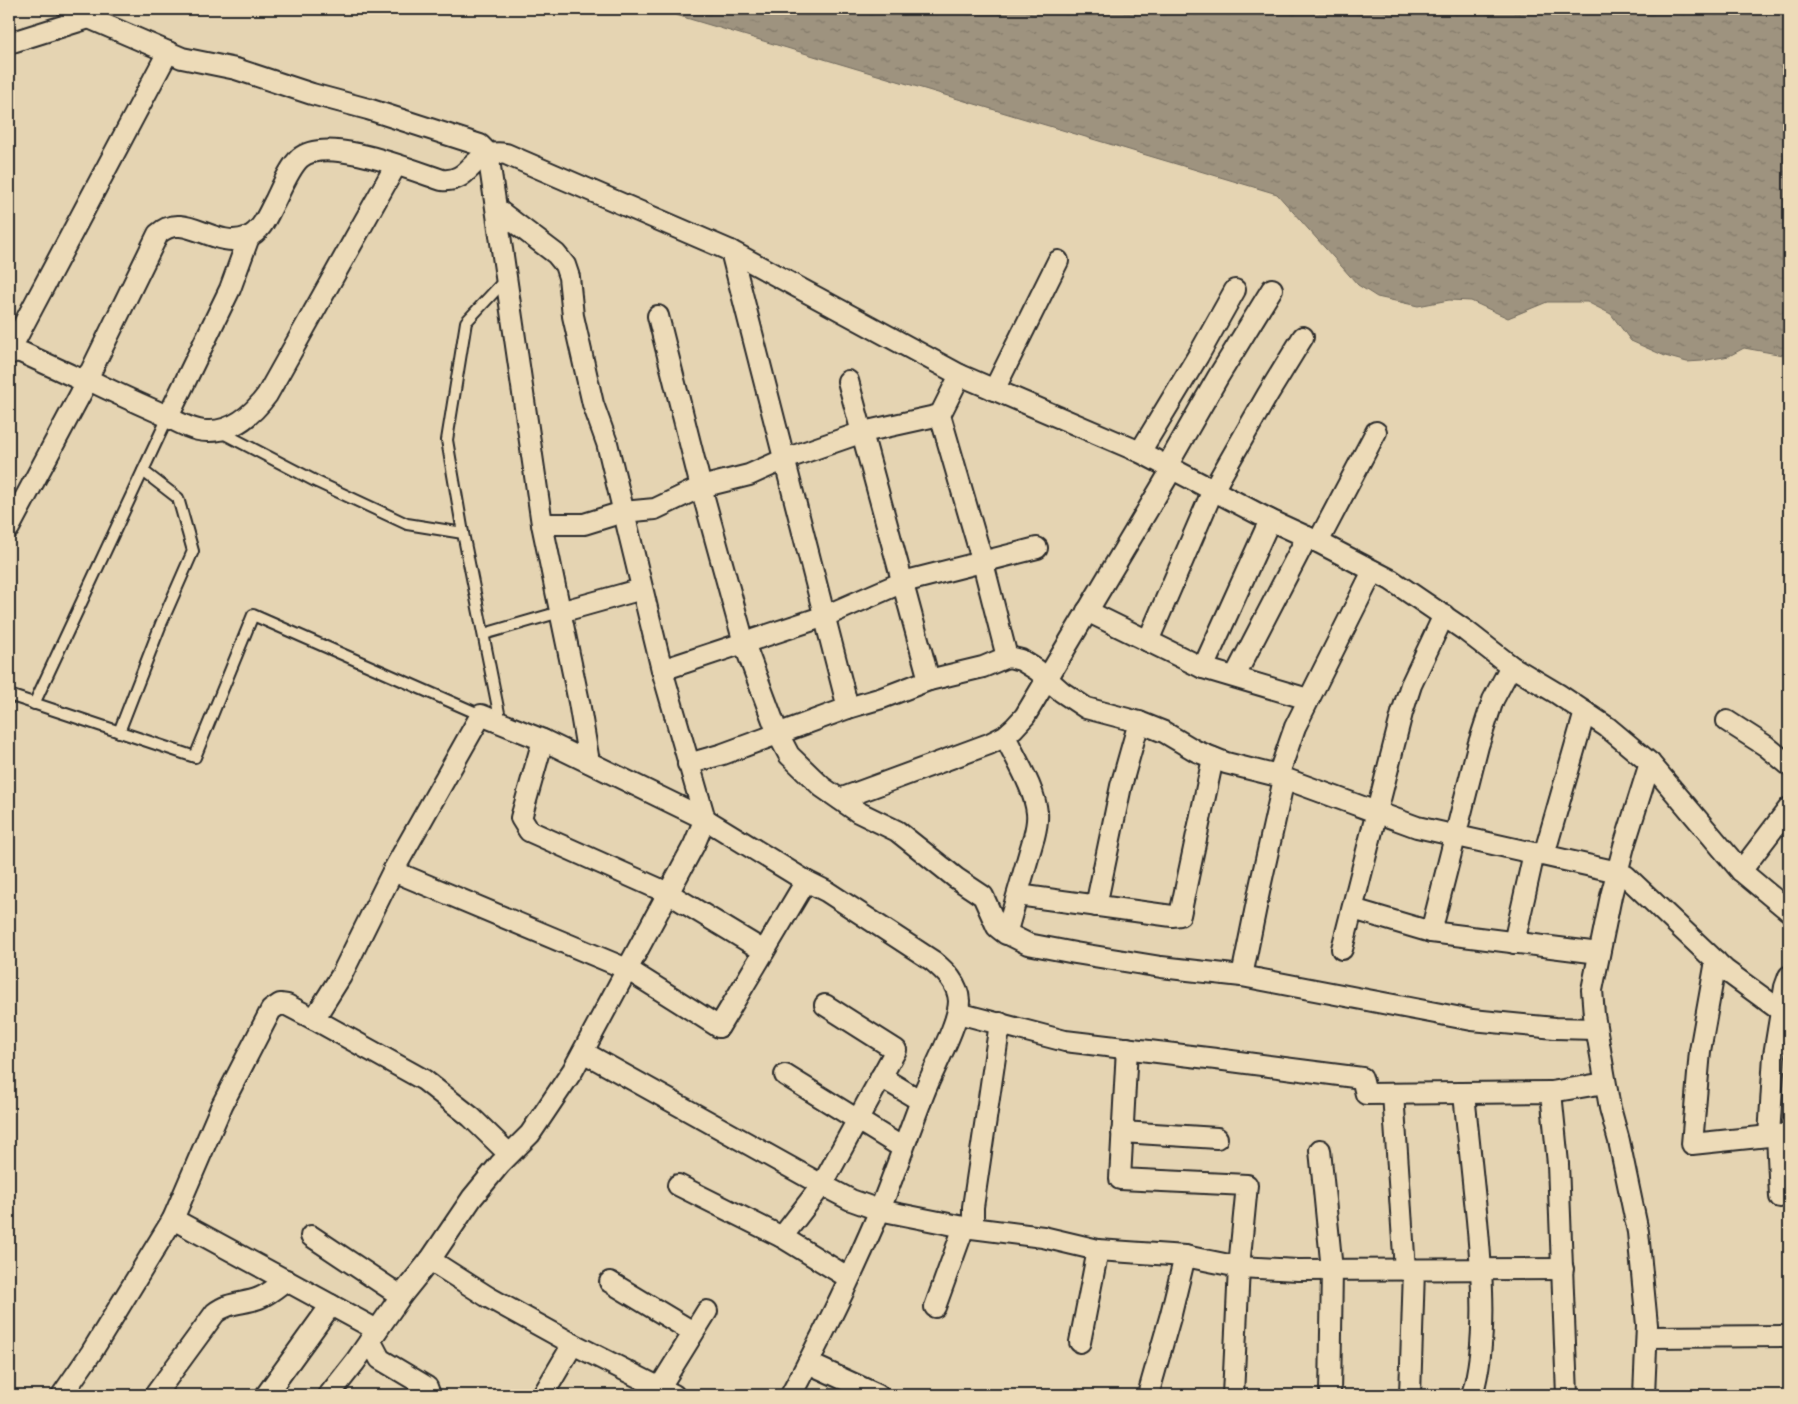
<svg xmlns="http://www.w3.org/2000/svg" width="1798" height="1404" font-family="Itim,sans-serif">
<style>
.water{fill:url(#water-ripples);stroke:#70695d}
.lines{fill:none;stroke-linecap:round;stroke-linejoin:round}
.lane-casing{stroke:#2b2b2b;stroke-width:14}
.street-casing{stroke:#2b2b2b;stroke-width:24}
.lane{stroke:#eddbb8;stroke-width:10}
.street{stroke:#eddbb8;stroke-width:20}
</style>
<defs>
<pattern id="water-ripples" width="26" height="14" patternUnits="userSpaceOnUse" patternTransform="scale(1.25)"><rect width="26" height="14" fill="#9e937f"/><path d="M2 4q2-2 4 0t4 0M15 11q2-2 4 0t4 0" fill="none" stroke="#817868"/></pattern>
</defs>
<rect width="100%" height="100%" fill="#e5d4b2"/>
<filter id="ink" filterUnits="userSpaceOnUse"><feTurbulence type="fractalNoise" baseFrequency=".02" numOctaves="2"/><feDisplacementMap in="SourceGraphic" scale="10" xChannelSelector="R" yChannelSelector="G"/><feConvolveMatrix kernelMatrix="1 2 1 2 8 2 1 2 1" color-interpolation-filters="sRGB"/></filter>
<g filter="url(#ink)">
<path class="water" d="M 656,9 L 1789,9 L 1789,356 L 1744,348 L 1729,356 L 1702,361 L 1687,362 L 1665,356 L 1631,341 L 1611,314 L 1587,302 L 1547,302 L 1508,318 L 1471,301 L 1449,300 L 1418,306 L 1377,297 L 1358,285 L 1277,194 Z"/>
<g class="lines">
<g class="lane-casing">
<g id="lane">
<path d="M 219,431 L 317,482 L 407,524 L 463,533"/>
<path d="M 484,634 L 560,612"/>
<path d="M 9,695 L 195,757 L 253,615 L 481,715"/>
<path d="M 34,704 L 168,417"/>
<path d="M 501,723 L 463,533 L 447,440 L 466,322 L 506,279"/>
<path d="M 119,732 L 161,624 L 193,551 L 178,498 L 143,471"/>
</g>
</g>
<g class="street-casing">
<g id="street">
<path d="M 68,9 L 182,58 L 236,69 L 312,94 L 368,109 L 480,145 L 488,153 L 542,524 L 579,702 L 589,762"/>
<path d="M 9,43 L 89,18"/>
<path d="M 731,251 L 848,708"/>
<path d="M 658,316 L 701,487 L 744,643 L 778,734 L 789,755 L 822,787 L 858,812 L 897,831 L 956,878 L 983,896 L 997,927 L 1002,931 L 1028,944 L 1075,953 L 1161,967 L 1242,976 L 1472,1020 L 1555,1028 L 1596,1029"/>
<path d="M 9,352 L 168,52"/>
<path d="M 9,354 L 16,351 L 23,353 L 77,378 L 85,378 L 91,371 L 158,234 C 185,209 214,251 248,237 C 262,231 268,214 275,201 C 281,189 290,167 300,158 C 326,135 412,170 442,180 C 473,183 470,148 506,154 L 731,251 L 960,375 L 1140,452 L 1270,520 L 1318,542 L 1391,580 L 1466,631 L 1511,666 L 1558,694 L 1607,727 L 1650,763 L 1741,871 L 1789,911"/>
<path d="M 960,375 L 940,415 L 983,563 L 1007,657"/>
<path d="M 85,378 C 109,390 133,401 158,412 C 172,419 191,431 207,431 C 233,432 253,414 267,395 L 396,165"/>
<path d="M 848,381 L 929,680"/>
<path d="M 994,390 L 1058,261"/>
<path d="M 168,417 L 230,289 L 249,237"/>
<path d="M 1140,452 L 1198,356 L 1235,290"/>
<path d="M 1167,466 L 1218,377 L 1272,289"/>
<path d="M 542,524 L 584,524 L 623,512 L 655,509 L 701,487 L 749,475 L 785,459 L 863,432 L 940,415"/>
<path d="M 9,528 L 88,380"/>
<path d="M 1318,542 L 1376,432"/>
<path d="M 1087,611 L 1203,668 L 1308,699"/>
<path d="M 560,612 L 642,589"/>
<path d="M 1148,641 L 1213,490 L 1268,394 L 1303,337"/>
<path d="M 1203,668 L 1270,520"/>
<path d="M 662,670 L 825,616 L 903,582 L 1037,548"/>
<path d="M 1235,676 L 1307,537"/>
<path d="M 1727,721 L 1766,746 L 1789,765"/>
<path d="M 1005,736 C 1015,758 1035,789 1037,813 C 1038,821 1036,829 1034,837 L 1006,934"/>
<path d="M 543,740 L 521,818 L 529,831 L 668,893 L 764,951"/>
<path d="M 688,764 L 723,754 L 848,708 L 882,698 L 929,680 L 983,667 L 1007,657 L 1013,658 L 1021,660 L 1037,670 L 1062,692 L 1086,708 L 1139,722 L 1164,732 L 1196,751 L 1226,763 L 1278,776 L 1417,827 L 1618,872 L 1626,876 L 1725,970 L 1781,1011"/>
<path d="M 1278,776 L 1295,727 L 1373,571"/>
<path d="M 840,799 L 989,744 L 1005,736 L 1014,728 L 1025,716 L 1172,469"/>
<path d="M 1544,855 L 1585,712"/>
<path d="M 393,871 L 627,969 L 719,1027 L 806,881"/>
<path d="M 1741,871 L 1789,808"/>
<path d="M 1018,895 L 1172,916 L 1180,915 L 1213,758"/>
<path d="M 1096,906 L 1121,786 L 1139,722"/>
<path d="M 1353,909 L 1431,932 L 1599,953"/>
<path d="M 1431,932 L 1478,746 L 1493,700 L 1511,666"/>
<path d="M 1514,943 L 1534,853"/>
<path d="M 1342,949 L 1402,713 L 1411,685 L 1444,615"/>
<path d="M 1716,961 L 1700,1051 L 1692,1144 L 1789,1134"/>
<path d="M 1242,976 L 1260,887 L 1284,779"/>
<path d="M 958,1013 L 1065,1041 L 1216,1059 L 1362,1078 L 1366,1094 L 1551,1092 L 1558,1164 L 1567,1395"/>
<path d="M 314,1019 L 341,976 L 393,871 L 481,715 L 543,740 L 705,819 L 806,881 L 826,891 L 933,961 C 945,971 958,983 959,1001 C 959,1024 933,1069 924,1093 C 907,1137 892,1181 874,1224 C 849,1282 821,1339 791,1395"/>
<path d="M 1127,1048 L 1120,1179 L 1247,1185 L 1239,1267 L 1233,1395"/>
<path d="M 583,1052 L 822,1185 L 851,1200 L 879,1210 L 964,1227 L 1043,1237 L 1098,1250 L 1185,1256 L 1239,1267 L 1298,1270 L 1563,1269"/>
<path d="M 785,1075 L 903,1148"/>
<path d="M 881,1077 L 921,1101"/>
<path d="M 1551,1092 L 1605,1083"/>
<path d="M 1393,1094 L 1405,1270"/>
<path d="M 1464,1094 C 1468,1136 1473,1178 1477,1220 C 1482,1274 1488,1342 1472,1395"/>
<path d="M 1122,1132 L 1217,1138"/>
<path d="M 1777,1135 L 1780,1197"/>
<path d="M 1769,1136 L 1774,1055 L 1785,987 L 1789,976"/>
<path d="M 1320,1150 L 1332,1270 L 1330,1395"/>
<path d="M 678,1185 L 782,1237 L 849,1278"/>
<path d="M 173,1219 L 377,1330"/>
<path d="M 973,1228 L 973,1207 L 1000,1023"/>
<path d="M 311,1236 L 401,1296"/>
<path d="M 782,1237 L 822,1185 L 896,1050 L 825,1005"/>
<path d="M 430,1260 L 488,1297 L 573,1344 L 674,1395"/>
<path d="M 610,1282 L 693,1332"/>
<path d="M 935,1307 L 964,1227"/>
<path d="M 1647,1337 L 1789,1336"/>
<path d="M 370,1340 L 380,1359 L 427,1387 L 430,1395"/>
<path d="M 1080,1342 L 1098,1250"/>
<path d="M 808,1363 L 878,1395"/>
<path d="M 62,1395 L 91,1353 L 173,1219 L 222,1105 L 271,1010 L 280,1004 L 287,1005 L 314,1019 L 424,1080 L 471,1117 L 509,1154"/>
<path d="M 155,1395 L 215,1313 C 228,1302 244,1304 259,1298 C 269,1294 277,1287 286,1280"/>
<path d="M 266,1395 L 331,1305"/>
<path d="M 329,1395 L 355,1362 L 401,1296 L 430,1260 L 472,1198 L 500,1164 L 530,1134 L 573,1070 L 694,845 L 705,819 L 662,670 L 607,443 L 593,404 L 573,316 L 569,277 L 565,265 L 556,254 L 498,210"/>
<path d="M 543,1395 L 573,1344"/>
<path d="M 655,1395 L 707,1311"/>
<path d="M 1148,1395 L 1171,1314 L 1185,1256"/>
<path d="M 1410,1395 L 1414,1270"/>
<path d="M 1644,1395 L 1647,1325 L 1638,1232 L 1619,1141 L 1610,1108 L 1594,1015 L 1592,990 L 1611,896 L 1624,846 L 1650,763"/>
</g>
</g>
<use href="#lane" class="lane"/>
<use href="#street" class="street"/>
</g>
</g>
<rect width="1798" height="1404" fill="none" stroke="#eddbb8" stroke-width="30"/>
<rect x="15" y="15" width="1768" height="1374" fill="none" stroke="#2b2b2b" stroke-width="2" filter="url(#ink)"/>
</svg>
